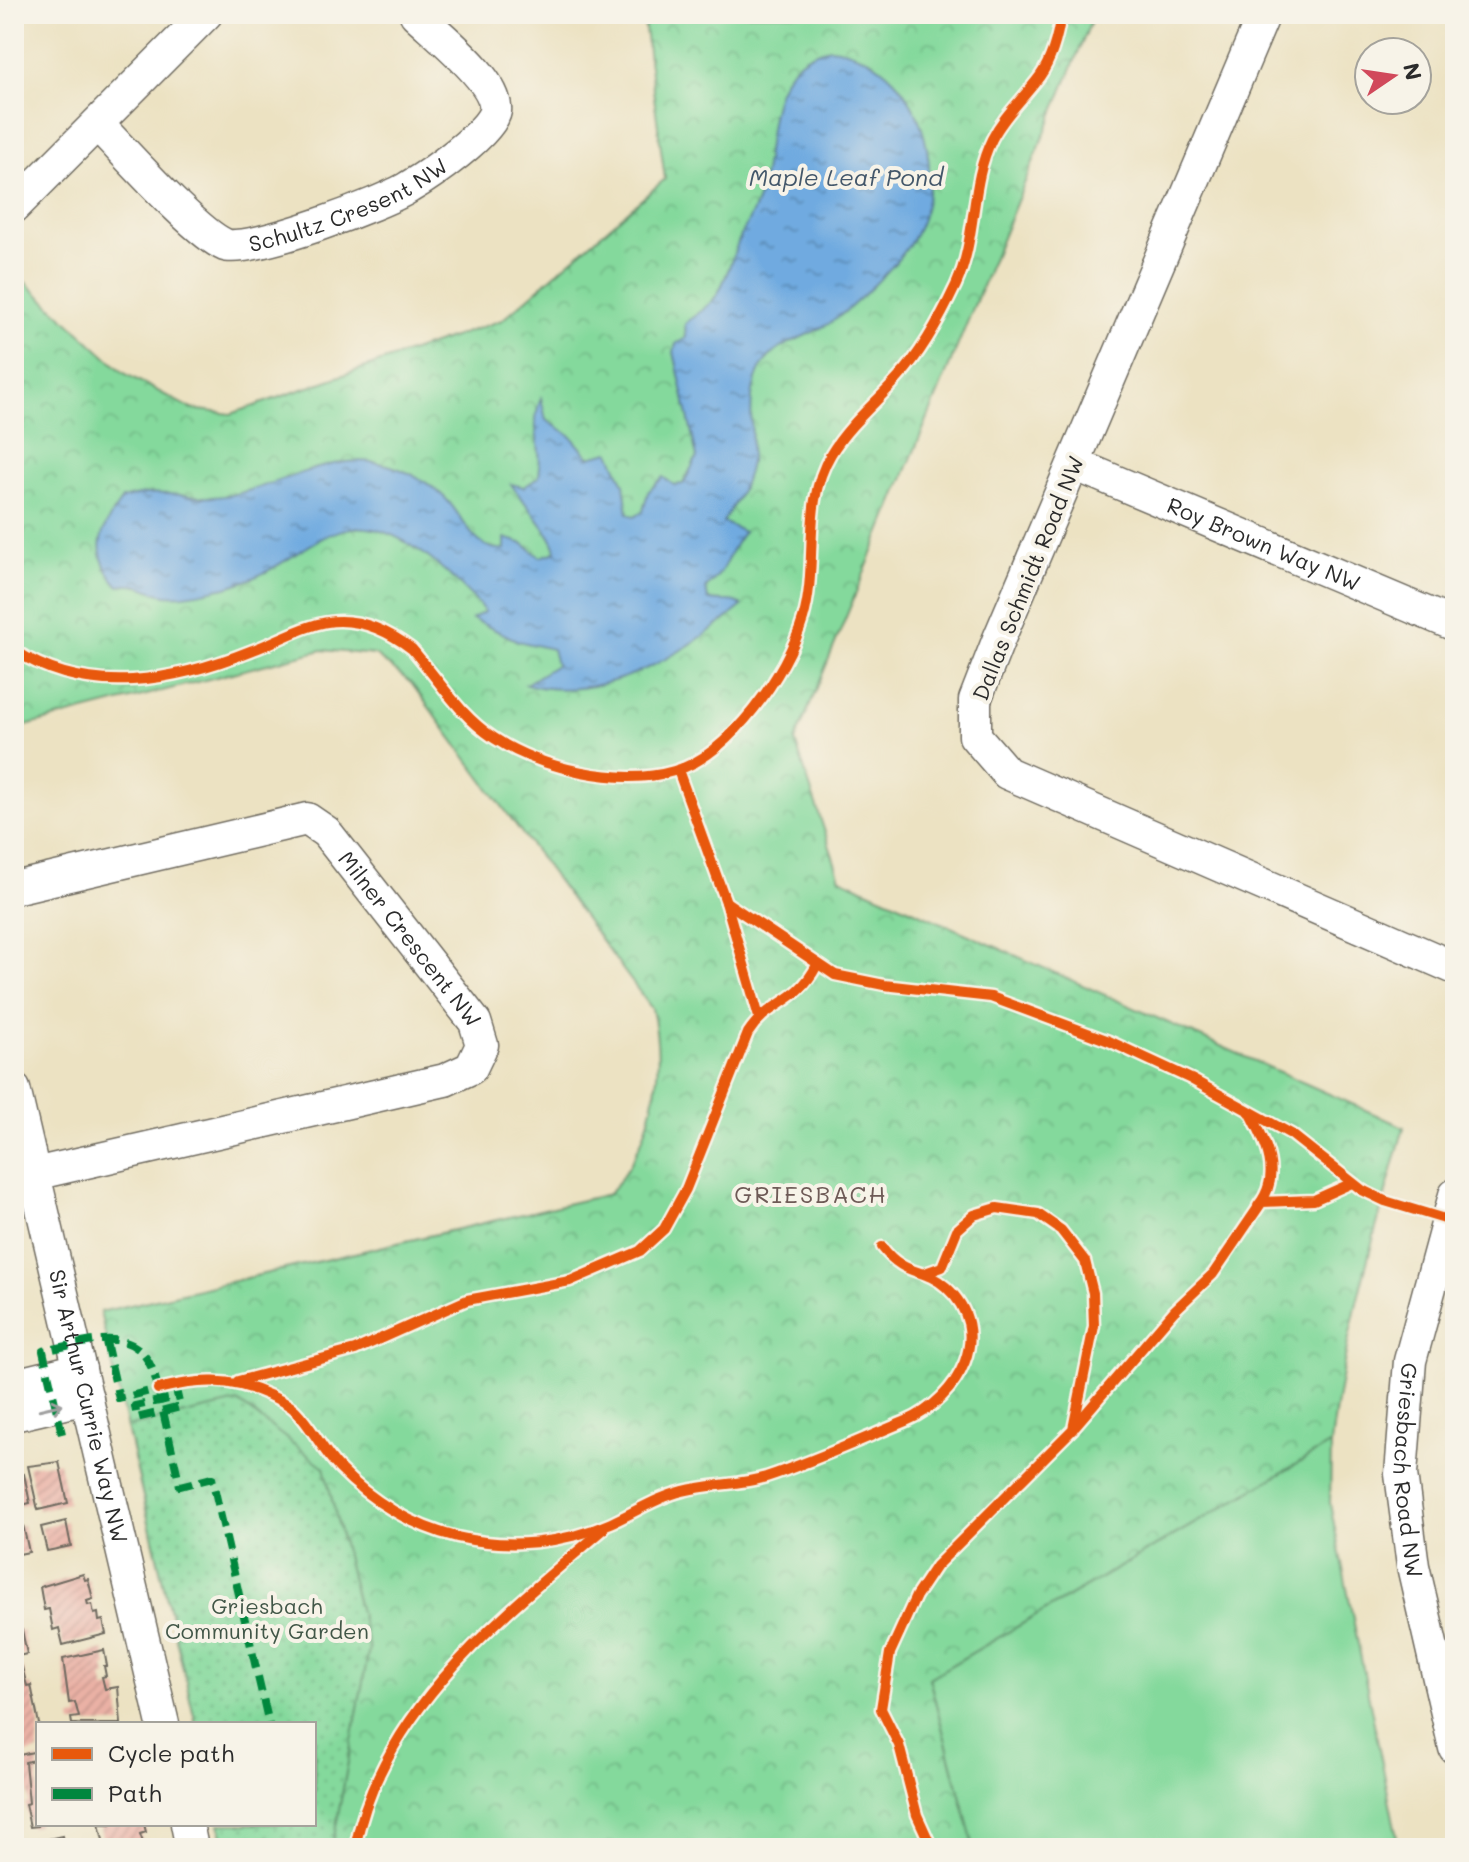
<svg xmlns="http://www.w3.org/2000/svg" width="1469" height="1862" font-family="Mali,sans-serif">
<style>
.grass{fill:#84d99c;stroke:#588264;stroke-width:2}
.park{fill:url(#park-crowns);stroke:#588264;stroke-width:2}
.garden{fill:url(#garden-dots);stroke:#588264;stroke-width:2}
.water{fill:url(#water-ripples);stroke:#4d6a86;stroke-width:2}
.building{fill:url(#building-hatch)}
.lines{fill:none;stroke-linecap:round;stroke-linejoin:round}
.minor-casing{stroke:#6f6b60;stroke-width:35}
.minor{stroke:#fff;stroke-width:32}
.quiet{stroke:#00873e;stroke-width:8;stroke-dasharray:16 8;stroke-linecap:butt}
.cycleway-casing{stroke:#f7f3e8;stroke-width:15}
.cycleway{stroke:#e8590c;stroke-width:10}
.oneway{stroke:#a0a0a0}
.labels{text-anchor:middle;stroke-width:8;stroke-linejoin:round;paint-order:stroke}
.street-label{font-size:22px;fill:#2b2b2b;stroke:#f7f3e8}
.park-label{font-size:22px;fill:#415647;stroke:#f7f3e8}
.water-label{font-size:24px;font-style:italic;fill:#43576a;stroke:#f7f3e8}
.neighbourhood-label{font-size:24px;letter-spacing:2px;fill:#6e5a56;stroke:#f7f3e8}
</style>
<defs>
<pattern id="park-crowns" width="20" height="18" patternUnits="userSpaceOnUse" patternTransform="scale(2)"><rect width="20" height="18" fill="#84d99c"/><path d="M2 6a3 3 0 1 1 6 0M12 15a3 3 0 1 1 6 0" fill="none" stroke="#72ba87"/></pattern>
<pattern id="garden-dots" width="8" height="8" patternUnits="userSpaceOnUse" patternTransform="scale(2)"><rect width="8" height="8" fill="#84d99c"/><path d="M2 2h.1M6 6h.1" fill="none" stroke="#72ba87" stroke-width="1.8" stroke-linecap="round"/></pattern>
<pattern id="water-ripples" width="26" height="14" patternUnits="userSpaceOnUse" patternTransform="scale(2)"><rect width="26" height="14" fill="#6faae0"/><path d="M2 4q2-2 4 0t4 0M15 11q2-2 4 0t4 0" fill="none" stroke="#5b8bb6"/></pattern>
<pattern id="building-hatch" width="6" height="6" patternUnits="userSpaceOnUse" patternTransform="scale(2)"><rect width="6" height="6" fill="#eab1a5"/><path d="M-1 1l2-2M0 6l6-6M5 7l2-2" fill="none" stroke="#c9988e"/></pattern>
</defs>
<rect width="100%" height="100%" fill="#f7f3e8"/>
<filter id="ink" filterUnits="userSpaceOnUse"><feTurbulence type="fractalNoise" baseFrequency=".0125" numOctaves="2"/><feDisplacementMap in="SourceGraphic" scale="16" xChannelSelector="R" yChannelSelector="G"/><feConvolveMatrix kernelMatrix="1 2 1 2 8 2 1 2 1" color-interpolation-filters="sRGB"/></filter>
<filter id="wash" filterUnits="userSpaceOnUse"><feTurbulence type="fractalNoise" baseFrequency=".006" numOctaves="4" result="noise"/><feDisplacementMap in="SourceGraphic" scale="32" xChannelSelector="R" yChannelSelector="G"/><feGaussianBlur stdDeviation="1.8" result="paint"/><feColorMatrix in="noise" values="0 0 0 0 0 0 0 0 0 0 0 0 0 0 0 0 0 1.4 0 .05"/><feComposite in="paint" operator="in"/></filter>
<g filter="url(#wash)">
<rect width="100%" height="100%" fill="#ece2c2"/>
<path class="grass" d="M 1331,1444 L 1330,1504 L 1399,1848 L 974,1848 L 929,1678 Z"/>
<path class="park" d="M 643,14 L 1094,14 L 795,741 L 840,878 L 1404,1127 C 1375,1232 1344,1335 1331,1444 L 929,1678 L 974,1848 L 225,1848 L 219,1824 L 314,1824 L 314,1724 L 196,1724 L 100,1312 L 609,1194 C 652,1144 667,1073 652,1009 L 411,683 L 375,655 L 322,650 L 14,729 L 14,272 L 124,373 L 191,409 L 231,414 L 502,320 L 665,179 Z"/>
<path class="garden" d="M 238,1402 L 324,1467 L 369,1649 L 332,1848 L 225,1848 L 219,1824 L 314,1824 L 314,1724 L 196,1724 L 127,1427 Z"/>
<path class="water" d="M 830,48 C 921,57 956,179 907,248 C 893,268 853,307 833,321 C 812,336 777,342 762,366 C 745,395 754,424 751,455 C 749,480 736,501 723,522 L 744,532 C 727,550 731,566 706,588 L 708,599 C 719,604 734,597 742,606 C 686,653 603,705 526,684 L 556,665 L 552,649 L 518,641 L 472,619 L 484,612 C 481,603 443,569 433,561 C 334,482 316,565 226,587 C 206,591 185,597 165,595 C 145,592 146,582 119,586 C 89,553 99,532 122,499 C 167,485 190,503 231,495 C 282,485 338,448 391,466 C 412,473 433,485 448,501 C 466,521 474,552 505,549 L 505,538 L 524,544 L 540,557 L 556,552 C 555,536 522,501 511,484 L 524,487 L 539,477 C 544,446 528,431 541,398 L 546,420 L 570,435 L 589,457 L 610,452 L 624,484 L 628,514 L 634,516 L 643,511 L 648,492 L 663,477 L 674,485 L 683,484 L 697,457 L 674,352 L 676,344 L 686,338 L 685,324 C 695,315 710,306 717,295 C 726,280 731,261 737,245 C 744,226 757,209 761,189 C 774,135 762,62 830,48 Z"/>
<g id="blocks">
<g class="building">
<path d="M 59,1462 L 68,1503 L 38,1510 L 28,1466 Z"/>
<path d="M 24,1474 L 30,1503 L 14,1507 L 14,1476 Z"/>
<path d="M 66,1521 L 71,1546 L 47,1551 L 41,1527 Z"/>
<path d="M 23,1525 L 29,1552 L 14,1555 L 14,1527 Z"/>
<path d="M 83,1574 L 85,1580 L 88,1579 L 93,1599 L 87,1601 L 88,1605 L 92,1604 L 94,1614 L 98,1613 L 99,1621 L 103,1620 L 106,1634 L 63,1645 L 59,1628 L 53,1630 L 49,1609 L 44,1610 L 40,1587 Z"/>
<path d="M 14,1618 L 18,1631 L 22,1630 L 27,1654 L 14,1657 Z"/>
<path d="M 104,1650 L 107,1666 L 104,1666 L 106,1676 L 102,1677 L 105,1689 L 118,1687 L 121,1724 L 72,1724 L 71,1718 L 79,1717 L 75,1702 L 69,1703 L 63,1659 Z"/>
<path d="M 22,1667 L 27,1686 L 31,1685 L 39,1724 L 38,1751 L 15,1756 L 14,1669 Z"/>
<path d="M 38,1759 L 38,1826 L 30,1827 L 25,1804 L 29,1803 L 25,1762 Z"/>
<path d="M 99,1824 L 144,1824 L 146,1832 L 140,1834 L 145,1848 L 100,1848 L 104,1844 Z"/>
<path d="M 62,1836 L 65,1848 L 36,1848 L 35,1842 Z"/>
</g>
</g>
</g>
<g filter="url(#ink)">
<use href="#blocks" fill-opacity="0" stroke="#6f6b60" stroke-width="2"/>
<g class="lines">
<g class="minor-casing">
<g id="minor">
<path d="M 1264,14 L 998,641 L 975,700 L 975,736 L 1007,773 L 1455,968"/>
<path id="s1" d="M 97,124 C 123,150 196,233 225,245 C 249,254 384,203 409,187 C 428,176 492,132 495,111 C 499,82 437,34 416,14"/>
<path d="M 14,207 L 206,14"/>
<path id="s2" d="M 1074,464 L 1455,625"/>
<path id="s3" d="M 14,888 L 307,819 L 326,832 L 475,1022 L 482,1045 L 471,1068 L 445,1080 L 34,1174"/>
<path id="s4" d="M 14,1089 L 163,1724"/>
<path id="s5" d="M 1455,1195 L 1410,1361 L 1401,1474 L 1413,1566 L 1455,1748"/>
<path d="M 14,1385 L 80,1369"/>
<path d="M 14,1415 L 87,1398"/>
<path d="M 187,1824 L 192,1848"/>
</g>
</g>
<use href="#minor" class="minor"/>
<g class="quiet">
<path d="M 158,1389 L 180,1486 L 212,1478 L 269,1724"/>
<path d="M 168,1399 L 135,1406 L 137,1418 L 180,1407 L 175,1385"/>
<path d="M 62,1434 L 43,1351 C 97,1341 144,1319 158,1389 L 119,1399 L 106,1342"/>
</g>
<g class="cycleway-casing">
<g id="cycleway">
<path d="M 14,650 C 88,699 176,681 253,650 C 281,640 310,621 340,621 C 367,621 391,633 412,649 C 439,680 459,715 494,738 C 539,768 620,787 674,771 C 730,755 787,673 803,619 C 819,565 801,504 831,454 C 849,424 876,403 899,377 C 923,351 941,317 956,285 C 977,239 970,183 992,139 C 1004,115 1024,98 1040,76 C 1052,59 1058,35 1061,14"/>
<path d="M 678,770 L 726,902 L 759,1017"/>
<path d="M 726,902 L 835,975 L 884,985 L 991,997 L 1109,1041 L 1191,1079 L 1291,1134 L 1362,1190 L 1385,1201 L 1448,1220"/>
<path d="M 1250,1112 C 1266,1143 1283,1175 1258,1206"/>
<path d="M 925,1273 L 942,1267 L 957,1230 L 974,1215 L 997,1208 L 1038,1214 L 1061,1230 L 1085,1261 L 1093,1293 L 1094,1326 L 1073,1429 L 936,1566 L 916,1596 L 890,1653 L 881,1709 L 899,1745 L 917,1815 L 932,1848"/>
<path d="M 238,1381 L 355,1350 L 467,1300 L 570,1281 L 640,1251 L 664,1229 L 686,1189 L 748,1033 C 769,1000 796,1006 817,965"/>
<path d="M 158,1389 C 198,1379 230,1377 269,1395 C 277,1399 288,1403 295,1410 C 312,1427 322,1450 339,1468 C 371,1501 412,1526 457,1537 C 509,1549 563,1544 611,1523 C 635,1512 658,1497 683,1491 C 710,1484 739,1485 766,1477 C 814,1461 860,1440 906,1421 C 959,1398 996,1332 946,1287 C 922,1266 906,1278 882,1247"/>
<path d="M 1075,1426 L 1174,1311 L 1213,1274 L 1262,1202 L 1314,1200 L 1352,1183"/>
<path d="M 355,1848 C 381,1710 502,1616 603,1530"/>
</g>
</g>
<use href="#cycleway" class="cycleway"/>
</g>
<defs><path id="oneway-shaft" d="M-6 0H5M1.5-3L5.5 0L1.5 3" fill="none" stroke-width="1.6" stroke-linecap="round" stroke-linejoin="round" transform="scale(2)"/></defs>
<use class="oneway" href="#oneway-shaft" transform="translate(51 1407) rotate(-13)"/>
</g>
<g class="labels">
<g class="street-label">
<text dy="8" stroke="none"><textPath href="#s1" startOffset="308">Schultz Cresent NW</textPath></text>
<text dy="8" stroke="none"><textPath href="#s2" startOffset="206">Roy Brown Way NW</textPath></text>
<text transform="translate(1028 578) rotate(-68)" y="8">Dallas Schmidt Road NW</text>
<text dy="8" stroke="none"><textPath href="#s3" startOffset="460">Milner Crescent NW</textPath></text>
<text dy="8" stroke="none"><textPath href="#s4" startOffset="326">Sir Arthur Currie Way NW</textPath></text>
<text dy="8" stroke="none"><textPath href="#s5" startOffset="282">Griesbach Road NW</textPath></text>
</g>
<g class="park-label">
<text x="267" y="1614">Griesbach<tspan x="267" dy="25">Community Garden</tspan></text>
</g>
<g class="water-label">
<text x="846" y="186">Maple Leaf Pond</text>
</g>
<g class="neighbourhood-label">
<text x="811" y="1203">GRIESBACH</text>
</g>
</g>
<rect width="1469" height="1862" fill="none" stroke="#f7f3e8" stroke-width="48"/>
<rect x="36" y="1722" width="280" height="104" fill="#f7f3e8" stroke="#a5a39c" stroke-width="2"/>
<rect x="52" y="1748" width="40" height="12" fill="#e8590c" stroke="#a5a39c" stroke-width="2"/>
<text x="108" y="1762" font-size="24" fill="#2b2b2b">Cycle path</text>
<rect x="52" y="1788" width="40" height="12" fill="#00873e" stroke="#a5a39c" stroke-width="2"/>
<text x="108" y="1802" font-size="24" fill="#2b2b2b">Path</text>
<g transform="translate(1393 76) rotate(77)"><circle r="38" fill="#f7f3e8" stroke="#a5a39c" stroke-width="2"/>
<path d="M0-6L14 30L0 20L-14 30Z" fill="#d1495b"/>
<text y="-12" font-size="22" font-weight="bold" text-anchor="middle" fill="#2b2b2b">N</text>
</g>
</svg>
